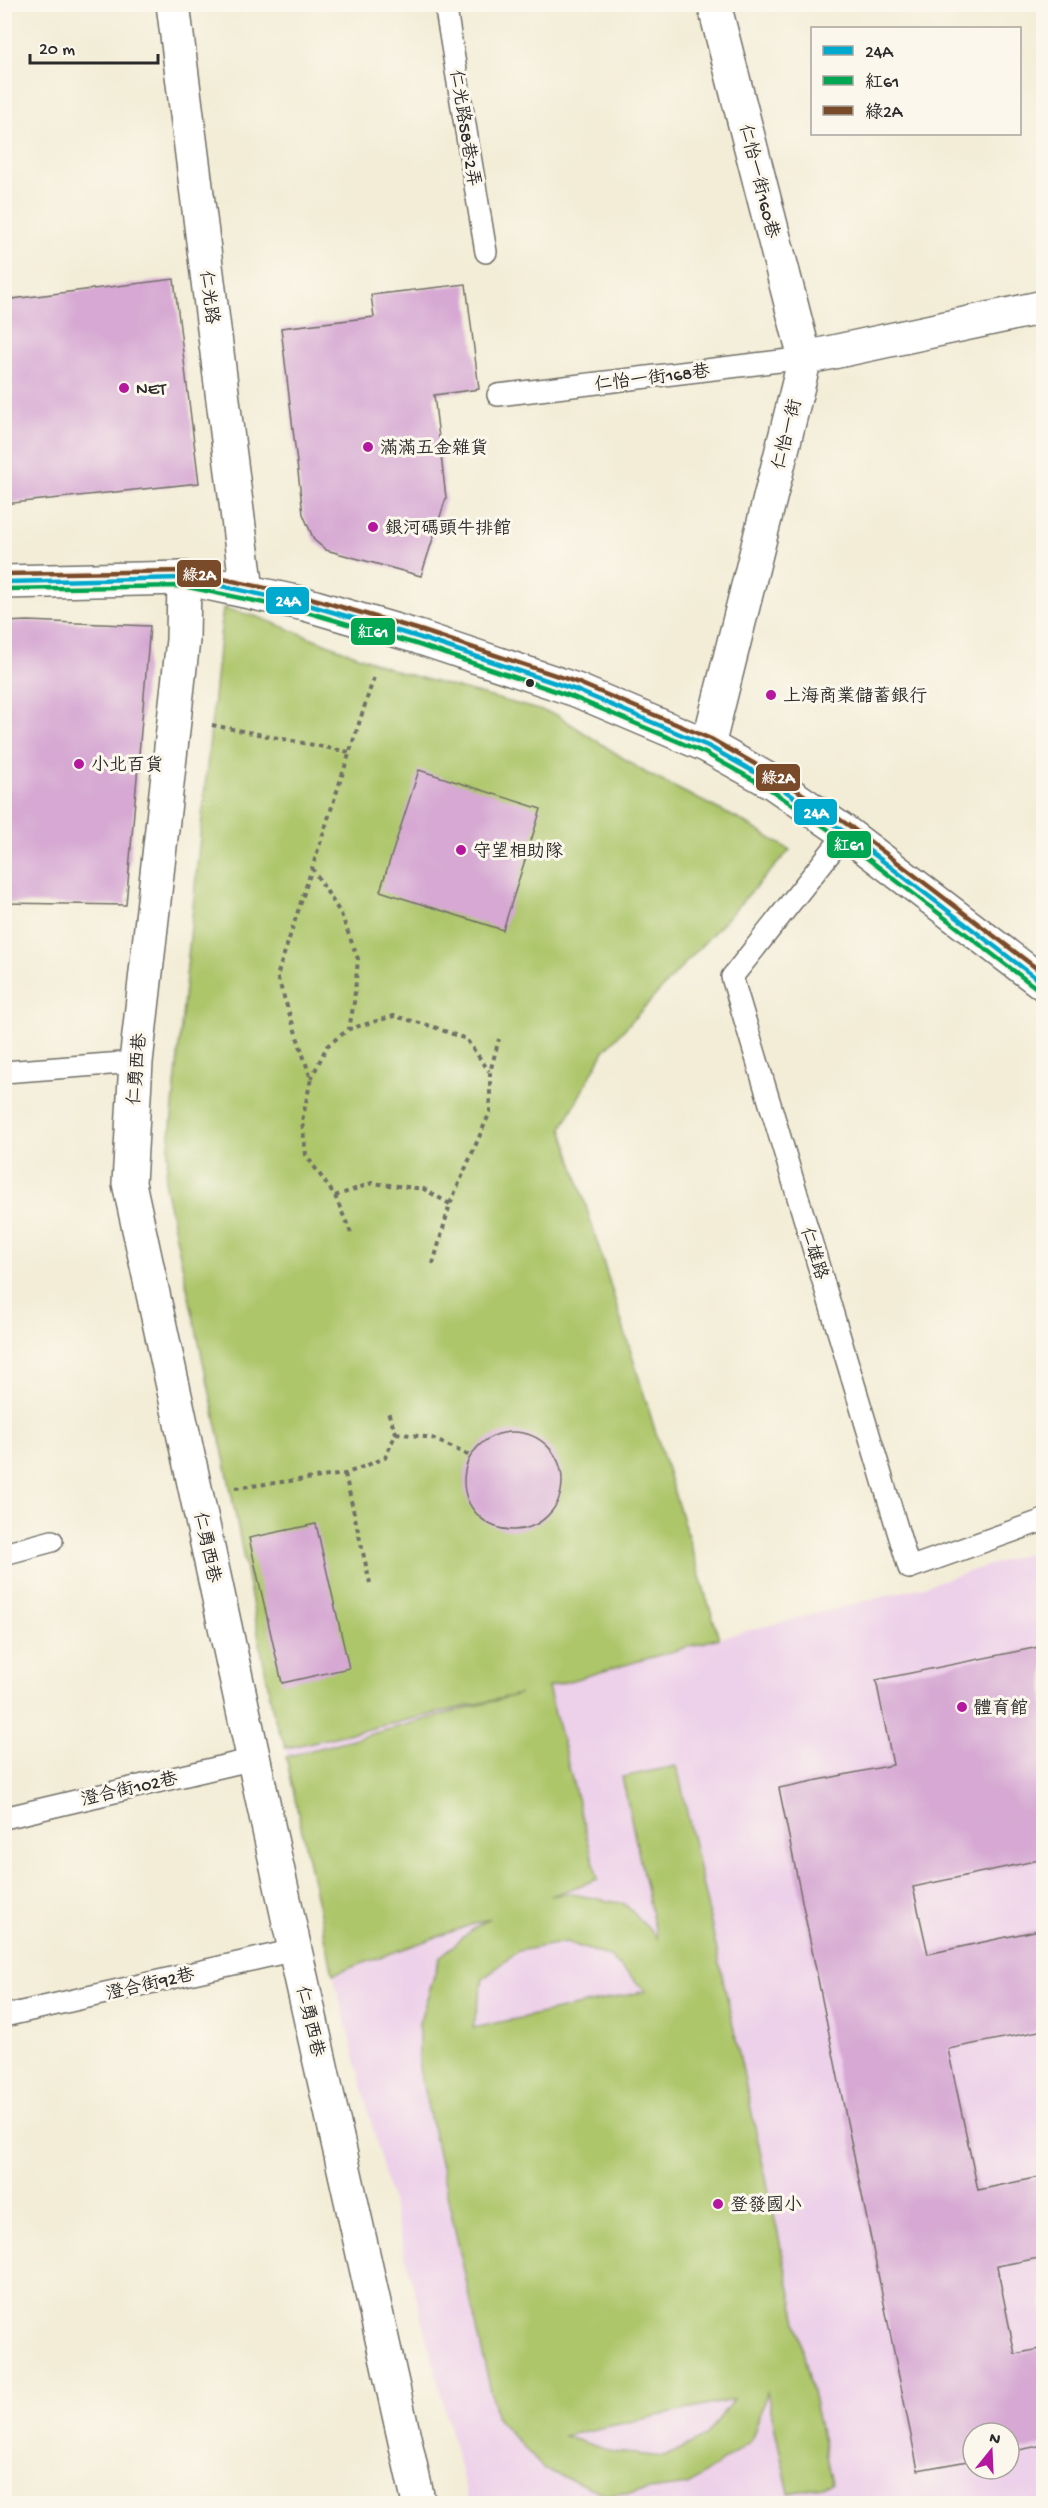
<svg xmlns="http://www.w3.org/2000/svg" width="1048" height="2508" font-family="'Gochi Hand','LXGW WenKai TC',sans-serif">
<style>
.built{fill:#edd0e9;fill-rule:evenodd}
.green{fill:#adc66b;stroke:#6c784b;stroke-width:1.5;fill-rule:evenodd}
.building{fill:#d6a8d3}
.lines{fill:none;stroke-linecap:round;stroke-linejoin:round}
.service-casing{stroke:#716f67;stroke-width:24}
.minor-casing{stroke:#716f67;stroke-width:36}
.tertiary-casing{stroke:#716f67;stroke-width:36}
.path{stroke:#716f67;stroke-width:4;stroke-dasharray:4.5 4.5;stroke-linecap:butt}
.service{stroke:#fff;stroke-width:21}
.minor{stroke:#fff;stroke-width:33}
.tertiary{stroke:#fff;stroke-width:33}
.bus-1-casing{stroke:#fbf7ec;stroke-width:9}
.bus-2-casing{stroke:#fbf7ec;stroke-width:9}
.bus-3-casing{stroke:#fbf7ec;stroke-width:9}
.bus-1{stroke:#00a9ce;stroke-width:4.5}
.bus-2{stroke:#00a651;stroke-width:4.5}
.bus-3{stroke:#7a4b2a;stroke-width:4.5}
.poi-dot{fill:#b5179e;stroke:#fbf7ec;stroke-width:2}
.bus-dot{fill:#2b2b2b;stroke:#fbf7ec;stroke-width:2}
.labels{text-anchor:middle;stroke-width:6;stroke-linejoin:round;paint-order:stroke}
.street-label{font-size:18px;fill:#2b2b2b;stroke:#fbf7ec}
.poi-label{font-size:18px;fill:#2b2b2b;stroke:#fbf7ec;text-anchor:start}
.line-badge{stroke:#fbf7ec;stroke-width:2}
.badge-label{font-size:16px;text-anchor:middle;font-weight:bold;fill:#fff}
</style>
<rect width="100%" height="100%" fill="#fbf7ec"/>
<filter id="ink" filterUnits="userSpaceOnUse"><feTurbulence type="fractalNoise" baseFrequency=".0167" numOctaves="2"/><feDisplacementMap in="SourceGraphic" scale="12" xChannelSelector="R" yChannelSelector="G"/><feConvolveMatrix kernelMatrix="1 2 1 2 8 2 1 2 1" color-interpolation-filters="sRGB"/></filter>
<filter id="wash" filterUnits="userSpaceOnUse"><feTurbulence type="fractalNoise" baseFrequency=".008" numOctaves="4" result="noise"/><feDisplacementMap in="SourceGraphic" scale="24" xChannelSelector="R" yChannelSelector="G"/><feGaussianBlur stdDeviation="1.35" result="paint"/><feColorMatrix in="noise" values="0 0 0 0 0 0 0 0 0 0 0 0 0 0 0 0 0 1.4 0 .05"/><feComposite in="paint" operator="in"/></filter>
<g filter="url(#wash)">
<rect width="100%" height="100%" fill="#f3edd7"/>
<path class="built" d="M 1043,1548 L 1043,2503 L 469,2503 L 333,1974 L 286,1748 L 548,1687 L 719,1638 L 918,1588 ZM 973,2433 L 1009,2433 L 1009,2469 L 973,2469 Z"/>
<path class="green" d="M 223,608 L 258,617 L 399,672 L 557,715 L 646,773 L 742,821 L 790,850 L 604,1051 L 562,1128 L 719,1638 L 548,1687 L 598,1879 L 551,1896 L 567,1893 L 625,1904 L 657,1938 L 622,1777 L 677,1766 L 832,2484 L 789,2493 L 767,2392 L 751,2441 L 688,2485 L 609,2495 L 544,2469 L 497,2419 L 419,2068 L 419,2023 L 440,1957 L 474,1928 L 490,1918 L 333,1974 L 286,1757 L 520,1694 L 286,1748 L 274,1717 L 229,1481 L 165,1186 ZM 566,1942 L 610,1957 L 646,1991 L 473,2028 L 483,1979 L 518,1951 ZM 733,2400 L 706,2436 L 664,2457 L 614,2452 L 563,2436 Z"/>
<g id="blocks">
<g class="building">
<path d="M 174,279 L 199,483 L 4,504 L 4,300 Z"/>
<path d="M 466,284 L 479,389 L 434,395 L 446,498 L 421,576 L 326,550 L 314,540 L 303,514 L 281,328 L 374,317 L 371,295 Z"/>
<path d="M 28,621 L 150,626 L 126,905 L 4,903 L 4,622 Z"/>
<path d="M 419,770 L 541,809 L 503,930 L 380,891 Z"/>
<circle cx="513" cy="1481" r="49"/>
<path d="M 316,1524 L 349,1668 L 282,1683 L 249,1538 Z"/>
<path d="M 1044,1646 L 1044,1859 L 913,1887 L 928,1954 L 1044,1929 L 1044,2030 L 948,2049 L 978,2190 L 1044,2176 L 1044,2257 L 997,2266 L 1015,2354 L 1044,2348 L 1044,2445 L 1009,2452 L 1009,2433 L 973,2433 L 973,2460 L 918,2470 L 779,1788 L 893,1765 L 876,1680 Z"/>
</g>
</g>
</g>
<g filter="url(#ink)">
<use href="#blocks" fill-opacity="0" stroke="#716f67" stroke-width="1.5"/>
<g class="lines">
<g class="service-casing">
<g id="service">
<path d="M 445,4 L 486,252"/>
<path d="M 498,395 L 805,358"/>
<path d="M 846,833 L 732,977 L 909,1568 L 1044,1520"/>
<path d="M 4,1072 L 136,1062"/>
<path d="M 4,1554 L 52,1541"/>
<path d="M 4,1818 L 254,1759"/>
<path d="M 4,2016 L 295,1950"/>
</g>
</g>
<g class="minor-casing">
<g id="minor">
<path d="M 173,4 L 247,590"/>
<path d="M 714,4 L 805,358"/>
<path d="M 184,578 L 183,640 L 136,1062 L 129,1183 L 295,1950 L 419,2504"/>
<path d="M 708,746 L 805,358 L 1044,307"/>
</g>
</g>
<g class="tertiary-casing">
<path id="tertiary" d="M 4,582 L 184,578 L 305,604 L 418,637 L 576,690 L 708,746 L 772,782 L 846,833 L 1044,984"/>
</g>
<g class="path">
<path d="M 212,725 L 349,752"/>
<path d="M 312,868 L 341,914 L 358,959 L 354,1002 L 349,1029"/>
<path d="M 311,1079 L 327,1046 L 349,1029 L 394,1016 L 431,1026 L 466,1039 L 489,1071"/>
<path d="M 335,1196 L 372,1183 L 424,1189 L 450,1204"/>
<path d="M 351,1233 L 335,1196 L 306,1155 L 302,1121 L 311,1079 L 277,976 L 374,677"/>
<path d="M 433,1264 L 450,1204 L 490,1112 L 490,1072 L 499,1039"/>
<path d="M 396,1433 L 432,1438 L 470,1456"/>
<path d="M 345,1474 L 370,1583"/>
<path d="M 235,1488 L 345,1474 L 385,1458 L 396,1433 L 388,1412"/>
</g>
<use href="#service" class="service"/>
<use href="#minor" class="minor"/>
<use href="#tertiary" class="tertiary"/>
<g class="bus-1-casing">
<path id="bus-1" d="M 4,582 L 184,578 L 305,604 L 418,637 L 576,690 L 708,746 L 772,782 L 846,833 L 1044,984"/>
</g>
<g class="bus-2-casing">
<path id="bus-2" d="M 4,589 L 183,586 L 303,611 L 416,644 L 573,697 L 705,753 L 768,788 L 842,839 L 1039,990"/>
</g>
<g class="bus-3-casing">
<path id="bus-3" d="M 4,574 L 186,571 L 307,597 L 420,630 L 579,683 L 711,739 L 776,776 L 851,827 L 1044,974"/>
</g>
<use href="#bus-1" class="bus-1"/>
<use href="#bus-2" class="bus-2"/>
<use href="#bus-3" class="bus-3"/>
</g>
</g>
<g class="poi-dot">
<circle cx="124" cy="388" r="6"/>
<circle cx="368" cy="447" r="6"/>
<circle cx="373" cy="527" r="6"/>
<circle cx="771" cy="695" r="6"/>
<circle cx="79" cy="764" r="6"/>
<circle cx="461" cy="850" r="6"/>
<circle cx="962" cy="1707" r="6"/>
<circle cx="718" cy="2204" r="6"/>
</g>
<circle class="bus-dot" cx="530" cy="683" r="5"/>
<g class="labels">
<g class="street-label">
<text transform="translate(466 128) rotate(81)" y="6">仁光路58巷2弄</text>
<text transform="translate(760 181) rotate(76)" y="6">仁怡一街160巷</text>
<text transform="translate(210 297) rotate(83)" y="6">仁光路</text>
<text transform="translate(652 377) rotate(-7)" y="6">仁怡一街168巷</text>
<text transform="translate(786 434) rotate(-76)" y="6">仁怡一街</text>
<text transform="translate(136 1069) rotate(-85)" y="6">仁勇西巷</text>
<text transform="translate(815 1253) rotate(73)" y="6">仁雄路</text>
<text transform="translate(208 1547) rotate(78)" y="6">仁勇西巷</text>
<text transform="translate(129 1788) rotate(-13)" y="6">澄合街102巷</text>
<text transform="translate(150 1983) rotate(-13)" y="6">澄合街92巷</text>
<text transform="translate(311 2021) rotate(77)" y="6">仁勇西巷</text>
</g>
<g class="poi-label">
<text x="136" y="394">NET</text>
<text x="380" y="453">滿滿五金雜貨</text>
<text x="385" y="533">銀河碼頭牛排館</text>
<text x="783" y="701">上海商業儲蓄銀行</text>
<text x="91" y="770">小北百貨</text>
<text x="473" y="856">守望相助隊</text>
<text x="974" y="1713">體育館</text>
<text x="730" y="2210">登發國小</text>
</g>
</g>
<g class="line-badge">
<rect x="176" y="559" width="46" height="29" rx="6" fill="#7a4b2a"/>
<rect x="265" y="586" width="45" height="29" rx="6" fill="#00a9ce"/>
<rect x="350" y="617" width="46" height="29" rx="6" fill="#00a651"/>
<rect x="755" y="763" width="46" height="29" rx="6" fill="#7a4b2a"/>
<rect x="793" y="798" width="45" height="28" rx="6" fill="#00a9ce"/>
<rect x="826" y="830" width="46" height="29" rx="6" fill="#00a651"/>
</g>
<g class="badge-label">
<text x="199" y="580">綠2A</text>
<text x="288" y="606">24A</text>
<text x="373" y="637">紅61</text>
<text x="778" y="783">綠2A</text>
<text x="816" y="818">24A</text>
<text x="849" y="850">紅61</text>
</g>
<rect width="1048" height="2508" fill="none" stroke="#fbf7ec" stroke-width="24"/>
<rect x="811" y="27" width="210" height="108" fill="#fbf7ec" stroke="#a8a59f" stroke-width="1.5"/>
<rect x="823" y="46" width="30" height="9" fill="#00a9ce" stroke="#a8a59f" stroke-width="1.5"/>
<text x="865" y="57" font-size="18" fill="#2b2b2b">24A</text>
<rect x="823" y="76" width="30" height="9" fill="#00a651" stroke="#a8a59f" stroke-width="1.5"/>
<text x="865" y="87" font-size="18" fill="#2b2b2b">紅61</text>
<rect x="823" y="106" width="30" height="9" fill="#7a4b2a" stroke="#a8a59f" stroke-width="1.5"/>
<text x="865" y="117" font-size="18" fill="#2b2b2b">綠2A</text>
<g transform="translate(991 2451) rotate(18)"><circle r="28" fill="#fbf7ec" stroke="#a8a59f" stroke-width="1.5"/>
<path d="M0-4.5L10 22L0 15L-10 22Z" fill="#b5179e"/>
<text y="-9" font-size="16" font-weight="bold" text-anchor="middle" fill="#2b2b2b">N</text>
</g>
<path d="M30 54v9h128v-9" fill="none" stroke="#2b2b2b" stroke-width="3"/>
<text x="39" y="54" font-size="18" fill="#2b2b2b" stroke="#fbf7ec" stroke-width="4.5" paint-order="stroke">20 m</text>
</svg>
